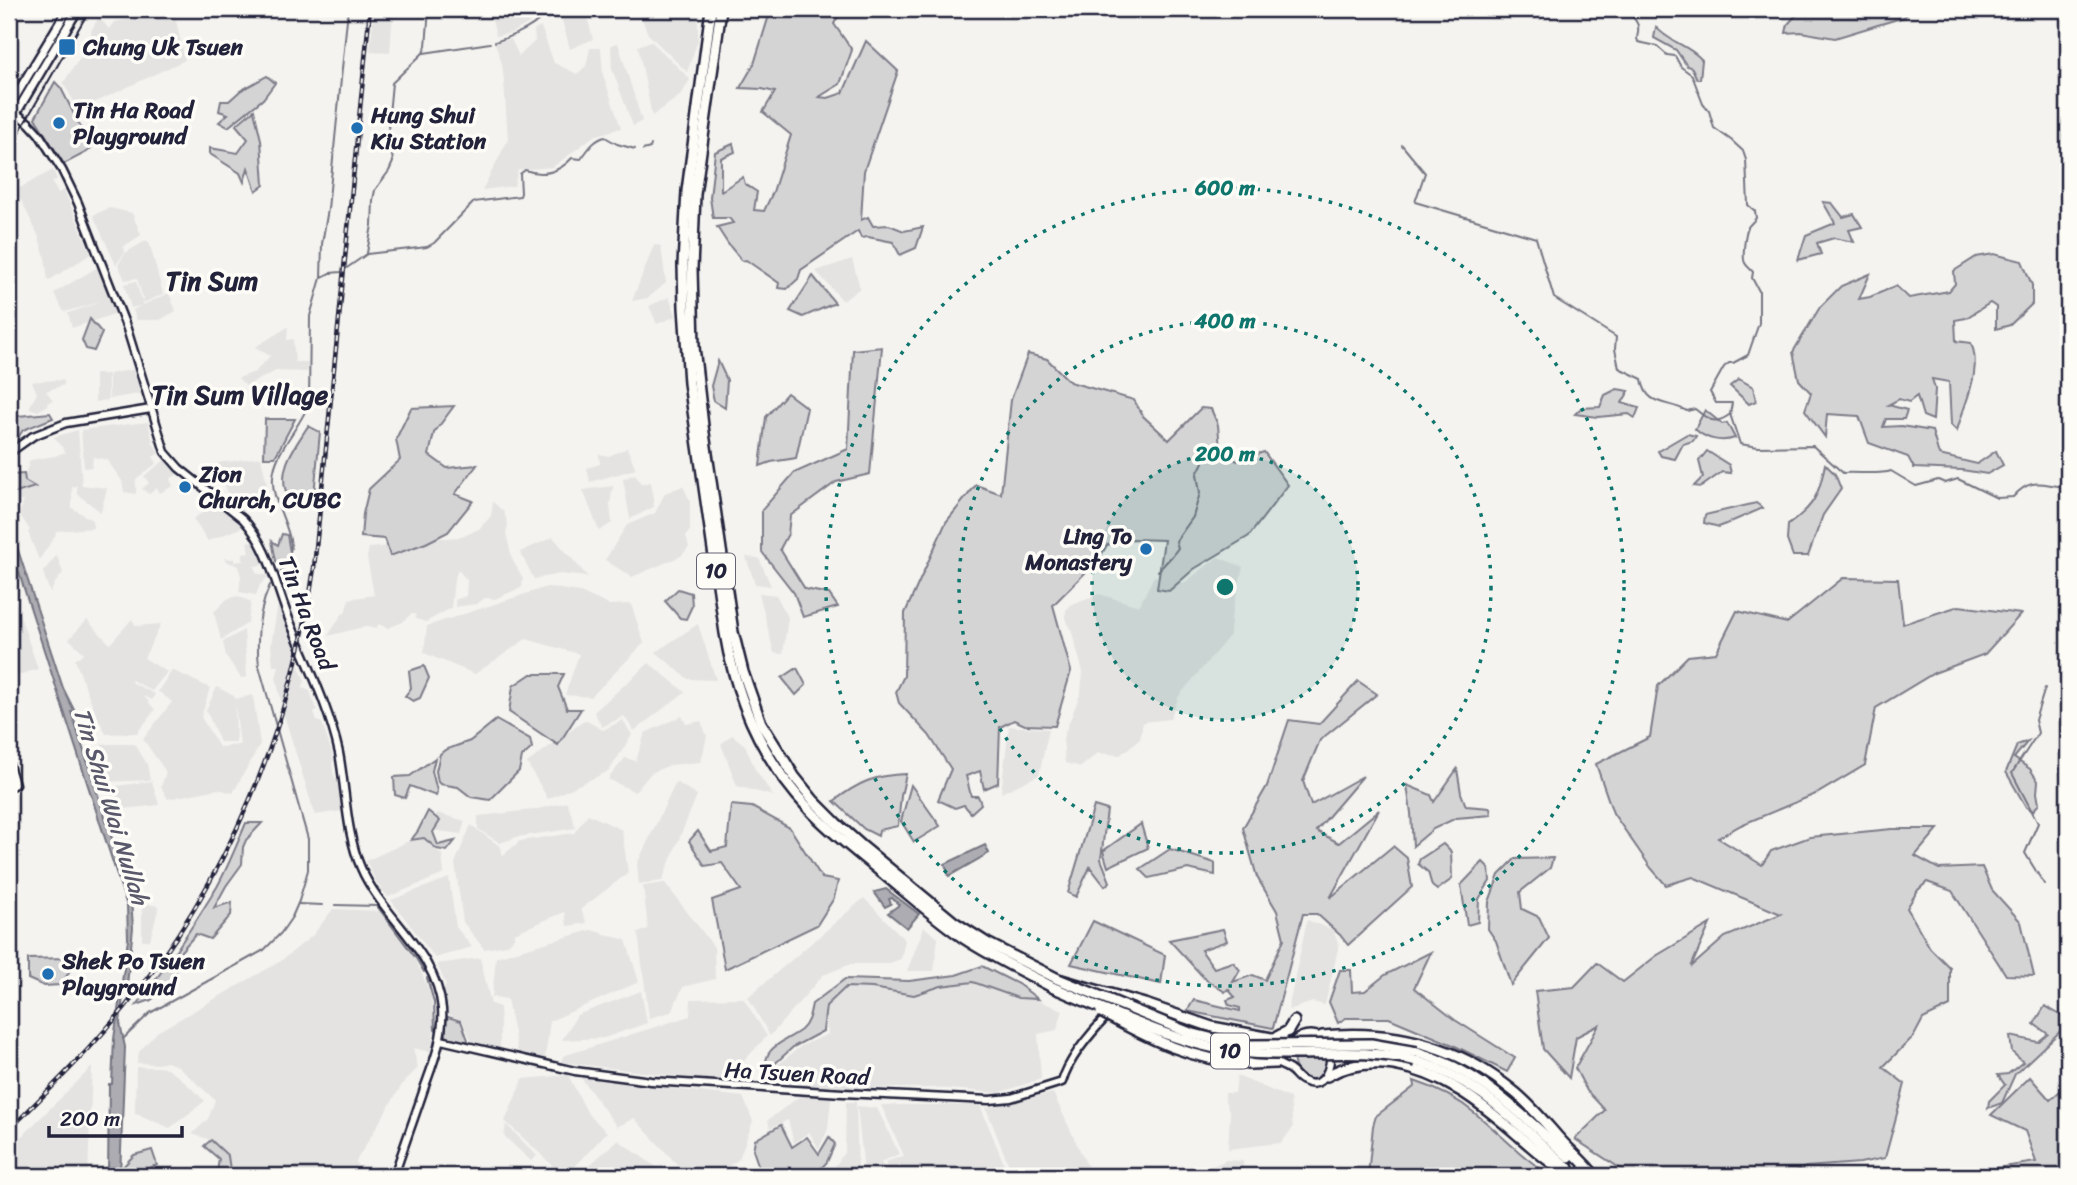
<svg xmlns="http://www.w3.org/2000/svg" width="2077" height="1185" font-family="Sriracha,sans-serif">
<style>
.built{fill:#e4e3e2}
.green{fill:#d5d4d5;stroke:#7c7b88;stroke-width:2}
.water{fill:#acacb2;stroke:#757582;stroke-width:2}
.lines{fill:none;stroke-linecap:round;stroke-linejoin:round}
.stream{stroke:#757582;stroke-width:2}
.tertiary-casing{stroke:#22223b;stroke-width:11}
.primary-casing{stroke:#22223b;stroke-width:12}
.motorway-casing{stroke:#22223b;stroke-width:14}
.tertiary{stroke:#fdfcf7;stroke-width:6}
.primary{stroke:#fdfcf7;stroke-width:7}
.motorway{stroke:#fdfcf7;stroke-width:9}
.tram{stroke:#22223b;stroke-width:2}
.rail-casing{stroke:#22223b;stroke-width:4.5}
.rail{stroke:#fdfcf7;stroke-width:2;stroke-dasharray:5;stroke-linecap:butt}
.motorway-bridge-casing{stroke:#22223b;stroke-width:14;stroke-linecap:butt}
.motorway-bridge{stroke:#fdfcf7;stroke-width:9}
.ring{fill:none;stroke:#0f766e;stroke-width:3.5;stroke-dasharray:3.5 7}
.poi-dot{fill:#1f6fb2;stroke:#fdfcf7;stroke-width:2.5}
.labels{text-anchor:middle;stroke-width:7;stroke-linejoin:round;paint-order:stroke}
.shield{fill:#fdfcf7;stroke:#646373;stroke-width:2}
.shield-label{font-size:21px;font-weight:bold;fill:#22223b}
.poi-label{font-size:23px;font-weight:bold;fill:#22223b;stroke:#fdfcf7;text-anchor:start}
.street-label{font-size:23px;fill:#22223b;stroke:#fdfcf7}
.water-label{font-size:24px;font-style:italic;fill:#59596b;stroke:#fdfcf7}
.quarter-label{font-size:26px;font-weight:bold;fill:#22223b;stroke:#fdfcf7}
.centre{fill:#0f766e;stroke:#fdfcf7;stroke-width:3.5}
.ring-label{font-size:21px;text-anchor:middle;font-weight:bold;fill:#0f766e;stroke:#fdfcf7;stroke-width:7;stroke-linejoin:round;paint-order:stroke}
</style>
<rect width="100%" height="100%" fill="#f4f3ef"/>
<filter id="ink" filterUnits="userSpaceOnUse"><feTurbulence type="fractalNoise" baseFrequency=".0143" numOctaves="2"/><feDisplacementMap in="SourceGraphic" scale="14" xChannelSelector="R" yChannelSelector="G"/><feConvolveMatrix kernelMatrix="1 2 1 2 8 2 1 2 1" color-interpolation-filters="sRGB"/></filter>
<g filter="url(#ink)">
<g class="built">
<path d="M 374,9 L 393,9 L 390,53 L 370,51 Z"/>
<path d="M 489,9 L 542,9 L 540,13 L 528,24 L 511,33 L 496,36 Z"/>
<path d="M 585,9 L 593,39 L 570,49 L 560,13 Z"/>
<path d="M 638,9 L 698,9 L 698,40 L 687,72 L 648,34 Z"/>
<path d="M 174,12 L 185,60 L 79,110 L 63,83 L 88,46 L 92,29 L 99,17 L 109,29 L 114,22 Z"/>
<path d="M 541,27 L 554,63 L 577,74 L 586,66 L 590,48 L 601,48 L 603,75 L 621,128 L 594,136 L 553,167 L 518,170 L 514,186 L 482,190 L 508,140 L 504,81 L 502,64 L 495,43 L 511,39 L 519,56 L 535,41 L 534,30 Z"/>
<path d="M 651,41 L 690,79 L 681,95 L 652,116 L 638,46 Z"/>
<path d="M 618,43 L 642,121 L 633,126 L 612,69 L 611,45 Z"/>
<path d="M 53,170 L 57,179 L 52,183 L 58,193 L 64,190 L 91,254 L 48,281 L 45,257 L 38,235 L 22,202 L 14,191 Z"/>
<path d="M 110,208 L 132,213 L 141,235 L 123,247 L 125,252 L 116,265 L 93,215 Z"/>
<path d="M 147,240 L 150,245 L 163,294 L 144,303 L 137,278 L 125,280 L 118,265 L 125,253 Z"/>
<path d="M 654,245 L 661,246 L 666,283 L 648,298 L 632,301 Z"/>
<path d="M 852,259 L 860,288 L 843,301 L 816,271 Z"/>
<path d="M 98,267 L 113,298 L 117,313 L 72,328 L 68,313 L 101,302 L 64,312 L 54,293 Z"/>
<path d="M 136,281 L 143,305 L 169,293 L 176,311 L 160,320 L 136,320 L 133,310 L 140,306 L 131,308 L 124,284 Z"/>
<path d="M 669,297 L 676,316 L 657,324 L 649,306 Z"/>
<path d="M 288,327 L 287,340 L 293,339 L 295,362 L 308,362 L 307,372 L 276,371 L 246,386 L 238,378 L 255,372 L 270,356 L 255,347 Z"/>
<path d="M 135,369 L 143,393 L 109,399 L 109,374 Z"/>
<path d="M 95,374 L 108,374 L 108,400 L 95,402 Z"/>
<path d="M 63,380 L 64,385 L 46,391 L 53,400 L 47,403 L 48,405 L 38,411 L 29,408 L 37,393 L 32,382 L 37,381 L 39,383 L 38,381 Z"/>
<path d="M 148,422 L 153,443 L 159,453 L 153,457 L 157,463 L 136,479 L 136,494 L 124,492 L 122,481 L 107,460 L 93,457 L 92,467 L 84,468 L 81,430 Z"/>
<path d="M 78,430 L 82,485 L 107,488 L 101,512 L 77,494 L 77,486 L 72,487 L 72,508 L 92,520 L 93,528 L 56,531 L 55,536 L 39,560 L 28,532 L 30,530 L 20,515 L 23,502 L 18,500 L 15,513 L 9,504 L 9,488 L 20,490 L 30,460 L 55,456 L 66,452 L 54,437 Z"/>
<path d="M 627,448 L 636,469 L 590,482 L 587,468 L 600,464 L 599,454 L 609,456 Z"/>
<path d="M 261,457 L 269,494 L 233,501 L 229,498 L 218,463 Z"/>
<path d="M 165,460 L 178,474 L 170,479 L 173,486 L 160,493 L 157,488 L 149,494 L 142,489 L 149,483 L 144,476 Z"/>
<path d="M 635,474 L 641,484 L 651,482 L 654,507 L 630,519 L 623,479 Z"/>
<path d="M 613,486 L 610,504 L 612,523 L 599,531 L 583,490 Z"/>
<path d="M 683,486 L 690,501 L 690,530 L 686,536 L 689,547 L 681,556 L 632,577 L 605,560 L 627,525 L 655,513 L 665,493 Z"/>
<path d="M 493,502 L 504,512 L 508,525 L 506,533 L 512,559 L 523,579 L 522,587 L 495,599 L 485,598 L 477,604 L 455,607 L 455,600 L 466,596 L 467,580 L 458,570 L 454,580 L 451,608 L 426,622 L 416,619 L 415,614 L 411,614 L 403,622 L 388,628 L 378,624 L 377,628 L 367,626 L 328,636 L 342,614 L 345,613 L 349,599 L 374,595 L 367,557 L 369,548 L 389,546 L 401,540 L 462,537 L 479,529 L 491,516 Z"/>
<path d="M 216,503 L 243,527 L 208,541 L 193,519 Z"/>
<path d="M 553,537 L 588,577 L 560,574 L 534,579 L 520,552 Z"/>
<path d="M 254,540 L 268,564 L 255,566 L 256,573 L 269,576 L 260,585 L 256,595 L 239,592 L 241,576 L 238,566 L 226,561 L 224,558 L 234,559 L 234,562 L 243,561 L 243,553 L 249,552 L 247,542 Z"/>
<path d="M 57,555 L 63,573 L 55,583 L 50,593 L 43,572 Z"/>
<path d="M 746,557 L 759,558 L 771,586 L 755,584 Z"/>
<path d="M 1218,557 L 1243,567 L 1231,618 L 1230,635 L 1179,696 L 1170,719 L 1143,722 L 1140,739 L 1120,755 L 1098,753 L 1081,767 L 1065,763 L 1063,738 L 1081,692 L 1083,672 L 1071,629 L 1065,618 L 1066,610 L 1072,604 L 1099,594 L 1139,606 L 1154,576 L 1184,583 Z"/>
<path d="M 547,587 L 580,592 L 609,605 L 631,604 L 644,643 L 591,697 L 565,695 L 579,654 L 526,639 L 475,674 L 424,653 L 427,626 Z"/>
<path d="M 11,589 L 38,669 L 9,678 L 9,591 Z"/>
<path d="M 759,593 L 776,595 L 788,617 L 783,654 L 774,653 Z"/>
<path d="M 238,596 L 251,602 L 248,623 L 221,640 L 214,612 L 227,599 Z"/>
<path d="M 278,604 L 300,653 L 295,657 L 305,681 L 302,688 L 310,691 L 317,710 L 314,712 L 317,721 L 322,723 L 331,750 L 333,759 L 332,765 L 334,775 L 338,782 L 342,811 L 315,815 L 284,715 L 276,678 L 279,666 L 273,666 L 271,645 Z"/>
<path d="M 132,619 L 136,626 L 161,624 L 144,658 L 167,672 L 152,691 L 132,680 L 131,682 L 155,694 L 152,700 L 144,696 L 155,710 L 137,733 L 106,734 L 95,712 L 75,660 L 84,653 L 69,639 L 87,620 L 110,644 Z"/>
<path d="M 698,624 L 716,680 L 688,679 L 656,652 Z"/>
<path d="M 244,630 L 247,677 L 241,678 L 226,656 L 223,642 Z"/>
<path d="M 649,663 L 685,692 L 634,731 L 624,716 L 602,727 L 594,712 Z"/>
<path d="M 172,670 L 210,688 L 201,717 L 219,747 L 240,745 L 235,704 L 236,742 L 220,742 L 206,710 L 217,687 L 234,696 L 235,699 L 253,695 L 260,744 L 233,793 L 218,789 L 168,799 L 161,787 L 166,772 L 143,739 L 172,702 L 158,691 Z"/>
<path d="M 682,716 L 686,724 L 701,721 L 707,736 L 701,762 L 670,765 L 651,773 L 635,792 L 608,779 L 625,758 L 636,761 L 645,733 Z"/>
<path d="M 585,720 L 603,730 L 623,720 L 632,735 L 609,771 L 548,799 L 527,763 Z"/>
<path d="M 1009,726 L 1049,729 L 1039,775 L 1001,793 Z"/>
<path d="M 732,735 L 745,745 L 755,769 L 773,796 L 737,786 L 721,744 Z"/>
<path d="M 102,744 L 135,744 L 147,764 L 150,780 L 103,782 Z"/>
<path d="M 152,781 L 159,805 L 114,810 L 110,787 Z"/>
<path d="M 676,782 L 697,795 L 662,881 L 639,884 L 637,864 Z"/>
<path d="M 567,802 L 576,828 L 517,837 L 500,843 L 478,829 L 478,816 L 533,810 Z"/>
<path d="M 437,813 L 465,821 L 461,834 L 430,830 Z"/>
<path d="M 588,814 L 622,830 L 628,873 L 581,909 L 587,923 L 567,926 L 565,912 L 514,933 L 514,938 L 507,945 L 484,949 L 463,922 L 455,863 L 471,825 L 501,847 L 502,856 L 520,841 L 574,833 Z"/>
<path d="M 424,838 L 442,855 L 444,874 L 388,897 L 377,884 L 366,861 L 411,840 Z"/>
<path d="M 449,878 L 456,927 L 472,947 L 435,958 L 391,900 Z"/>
<path d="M 665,883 L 714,947 L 715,979 L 683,987 L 671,1012 L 649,1018 L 638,933 L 648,929 L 643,886 Z"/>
<path d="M 864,898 L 905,940 L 901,959 L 887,964 L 851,964 L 823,975 L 770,1036 L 748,997 Z"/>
<path d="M 142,903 L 159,906 L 150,940 L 142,940 Z"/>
<path d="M 333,909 L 379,911 L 416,961 L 431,995 L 434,1025 L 433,1041 L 430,1052 L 413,1048 L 418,1068 L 403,1083 L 356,1161 L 357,1165 L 350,1176 L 231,1176 L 228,1156 L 211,1140 L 192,1134 L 208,1119 L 215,1100 L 178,1066 L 167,1062 L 158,1064 L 137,1063 L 139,1052 L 157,1032 L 281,961 L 313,935 Z"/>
<path d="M 1307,920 L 1333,930 L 1339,945 L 1325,1005 L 1313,1002 L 1288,1010 Z"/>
<path d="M 924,927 L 938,938 L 934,971 L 907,971 Z"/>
<path d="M 591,930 L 626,940 L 639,982 L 550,1021 L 545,1058 L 518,1053 L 507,999 L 492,997 L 496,957 Z"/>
<path d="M 480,958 L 491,1004 L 500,1007 L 500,1049 L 472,1042 L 462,1020 L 447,1014 L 443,991 L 446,985 L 437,964 Z"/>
<path d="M 976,978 L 1063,1010 L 1057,1030 L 1038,1034 L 1041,1079 L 998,1093 L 936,1088 L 849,1088 L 762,1085 L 764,1076 L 801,1046 L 828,1034 L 823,1002 L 849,982 L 903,983 Z"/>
<path d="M 641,991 L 647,1023 L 604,1038 L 562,1040 L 577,1015 Z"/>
<path d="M 743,998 L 767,1036 L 743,1062 L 733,1083 L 561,1062 L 563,1056 L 690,1016 L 691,999 Z"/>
<path d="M 92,1067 L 88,1176 L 9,1176 L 9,1149 Z"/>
<path d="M 136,1067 L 164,1067 L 179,1077 L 205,1101 L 170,1128 L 135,1113 Z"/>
<path d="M 568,1075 L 588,1114 L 607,1132 L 566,1176 L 561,1176 L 550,1163 L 505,1121 L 523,1079 Z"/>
<path d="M 1237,1076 L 1290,1098 L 1293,1128 L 1281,1143 L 1228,1149 L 1230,1113 L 1225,1101 L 1225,1093 L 1235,1093 Z"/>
<path d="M 581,1078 L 743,1097 L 753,1121 L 739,1159 L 714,1176 L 688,1176 L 634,1118 L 617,1127 Z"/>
<path d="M 1053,1093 L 1092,1176 L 1013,1176 L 986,1108 Z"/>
<path d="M 800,1096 L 831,1098 L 828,1129 L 819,1149 L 809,1132 L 794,1143 L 788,1120 L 770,1128 L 768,1120 Z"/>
<path d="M 846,1102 L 856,1102 L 858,1172 L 861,1176 L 829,1176 L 845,1151 Z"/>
<path d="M 881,1105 L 980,1105 L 1009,1176 L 891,1176 L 885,1162 L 904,1156 Z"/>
<path d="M 857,1106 L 877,1108 L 899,1154 L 881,1162 L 887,1176 L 867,1176 L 864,1172 Z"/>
<path d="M 506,1124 L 537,1156 L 531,1161 L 504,1136 Z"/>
<path d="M 618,1140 L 669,1176 L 577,1176 Z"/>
<path d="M 1227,1160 L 1243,1161 L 1243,1171 L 1221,1176 L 1188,1176 Z"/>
</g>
<g class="green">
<path d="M 771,9 L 842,9 L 834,24 L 852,50 L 840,84 L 819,97 L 828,98 L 843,93 L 866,41 L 898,71 L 864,171 L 861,220 L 868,217 L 873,226 L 889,225 L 904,231 L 923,227 L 916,248 L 900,255 L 893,242 L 868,237 L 861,238 L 858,231 L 801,270 L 798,279 L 787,289 L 778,288 L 779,283 L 746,260 L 742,261 L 728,244 L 717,227 L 733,223 L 729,218 L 713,218 L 710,198 L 715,152 L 733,144 L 735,152 L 721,158 L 721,191 L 743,177 L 745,184 L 757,192 L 754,210 L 764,211 L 773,192 L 791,135 L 763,112 L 775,92 L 762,89 L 740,88 L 754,64 Z"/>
<path d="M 1798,9 L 1912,9 L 1904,17 L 1835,38 L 1801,32 L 1786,33 L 1788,24 L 1799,12 Z"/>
<path d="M 1656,27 C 1668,42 1689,45 1702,60 L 1700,79 L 1697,79 L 1692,68 L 1687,66 L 1676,50 L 1654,38 Z"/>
<path d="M 267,76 L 275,83 L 263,99 L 228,127 L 219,122 L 228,114 L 219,111 L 221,101 L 229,101 L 240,91 Z"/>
<path d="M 55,82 L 61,88 L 91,148 L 87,152 L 64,164 L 35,118 Z"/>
<path d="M 254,110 L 261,140 L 264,185 L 256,191 L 248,168 L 244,182 L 240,173 L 210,154 L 210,148 L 238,153 L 248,139 L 236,125 Z"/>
<path d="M 1823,202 L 1832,203 L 1843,217 L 1854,214 L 1862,227 L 1849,230 L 1854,242 L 1834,238 L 1817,243 L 1821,254 L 1798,260 L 1806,235 L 1835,223 Z"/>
<path d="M 1994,254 L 2022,261 L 2032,285 L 2032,304 L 2010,325 L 1996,329 L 1996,307 L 1990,303 L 1966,318 L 1955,320 L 1956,341 L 1971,343 C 1983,371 1964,403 1957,431 L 1951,425 L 1949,382 L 1932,379 L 1935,389 L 1933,420 L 1923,416 L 1917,396 L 1909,402 L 1899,399 L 1888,405 L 1907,410 L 1904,419 L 1886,419 L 1883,427 L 1901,426 L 1932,431 L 1939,455 L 1977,464 L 1996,451 L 2003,465 L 1987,474 L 1962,470 L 1914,468 L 1908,457 L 1869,443 L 1859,416 L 1827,414 L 1825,437 L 1805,410 L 1811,393 L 1799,380 L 1793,352 L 1820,307 L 1841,286 L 1870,274 L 1859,299 L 1870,297 L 1896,286 L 1909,298 L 1949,291 L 1955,284 L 1954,271 L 1976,257 Z"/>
<path d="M 813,276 L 835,303 L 803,317 L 790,311 Z"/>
<path d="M 90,319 L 102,333 L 94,351 L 86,349 L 82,340 Z"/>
<path d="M 882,347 L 870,474 L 836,482 L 790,516 L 788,534 L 780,549 L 805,589 L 829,594 L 838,607 L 803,617 L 794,593 L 762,552 L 762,510 L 794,473 L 848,449 L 853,350 Z"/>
<path d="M 1028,354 L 1047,359 L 1070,382 L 1134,400 L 1143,416 L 1169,440 L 1201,408 L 1211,409 L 1218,425 L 1220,449 L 1237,461 L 1264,452 L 1288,485 L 1249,536 L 1194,569 L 1169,591 L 1157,589 L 1164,540 L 1132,539 L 1107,545 L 1099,559 L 1053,605 L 1071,671 L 1055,726 L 1025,725 L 1014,720 L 1000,727 L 998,783 L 984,789 L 980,771 L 966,776 L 971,796 L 978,796 L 981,804 L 971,813 L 964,805 L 955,808 L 938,800 L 951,769 L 929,735 L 899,703 L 896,692 L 904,676 L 905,613 L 946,522 L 976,485 L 1001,494 L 1011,400 Z"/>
<path d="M 718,361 L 727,380 L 725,408 L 714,401 L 711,386 Z"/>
<path d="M 1739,379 L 1753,387 L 1756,401 L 1749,404 L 1730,386 Z"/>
<path d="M 1617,389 L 1629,391 L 1622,403 L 1639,408 L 1635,418 L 1629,414 L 1598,417 L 1575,414 L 1581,408 L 1600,407 L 1605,395 Z"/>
<path d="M 787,393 L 807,408 L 796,458 L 771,462 L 760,466 L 766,417 Z"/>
<path d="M 454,406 L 434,433 L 429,455 L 447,468 L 477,465 L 455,494 L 473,501 L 448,532 L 426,543 L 390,556 L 385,539 L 361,537 L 363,514 L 369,489 L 400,460 L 396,439 L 411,408 Z"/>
<path d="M 1705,410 L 1722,424 L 1727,423 L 1735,438 C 1721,443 1705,439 1695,429 Z"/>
<path d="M 50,413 L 53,418 L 23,430 L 14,444 L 9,444 L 9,428 L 18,416 Z"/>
<path d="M 265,419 L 295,419 L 275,457 L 264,457 Z"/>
<path d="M 308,426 L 320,432 L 314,495 L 286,492 C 278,467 295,447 308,426 Z"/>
<path d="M 1687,434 L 1696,436 L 1693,441 L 1683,444 L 1675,459 L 1661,456 L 1658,451 Z"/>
<path d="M 1707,451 L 1729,465 L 1731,473 L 1722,472 L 1701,487 L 1694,486 L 1703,477 L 1699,461 Z"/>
<path d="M 1825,464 L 1835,474 L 1841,489 L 1823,515 L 1808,556 L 1793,556 L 1787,540 L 1788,525 C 1814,506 1819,496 1825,464 Z"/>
<path d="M 24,474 L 25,481 L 35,487 L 16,493 L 10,492 L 9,475 Z"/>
<path d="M 1756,503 L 1763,508 L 1719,527 L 1704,523 L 1705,515 Z"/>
<path d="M 282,534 L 287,535 L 290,552 L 282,567 L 276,561 L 272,541 L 278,545 Z"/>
<path d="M 1843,578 L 1898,579 L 1903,624 L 1959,606 L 2021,614 L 1985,654 L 1934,673 L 1876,708 L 1865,765 L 1818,793 L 1741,825 L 1718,838 L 1762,865 L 1771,851 L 1810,837 L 1892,829 L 1938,829 L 1915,856 L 1939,869 L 1982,867 L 1992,890 L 2021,922 L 2034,976 L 2006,975 L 1952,891 L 1927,882 L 1918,890 L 1907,908 L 1930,948 L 1950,968 L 1950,1006 L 1923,1019 L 1914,1036 L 1883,1067 L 1905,1084 L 1885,1158 L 1860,1163 L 1806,1167 L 1784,1176 L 1632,1176 L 1575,1139 L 1605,1110 L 1587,1091 L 1575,1068 L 1599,1025 L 1576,1037 L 1569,1078 L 1543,1049 L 1535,991 L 1574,987 L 1597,963 L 1623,982 L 1656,956 L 1710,924 L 1691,967 L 1725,937 L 1781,914 L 1693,877 L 1666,885 L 1651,868 L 1613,813 L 1596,764 L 1650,737 L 1658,686 L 1688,656 L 1716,653 L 1737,611 L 1787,623 Z"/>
<path d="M 678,589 L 691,593 L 692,606 L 686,619 L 680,618 L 665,601 Z"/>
<path d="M 424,666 L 429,678 L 420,698 L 413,701 L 405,696 L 411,688 L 409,671 Z"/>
<path d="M 797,668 L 806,685 L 796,695 L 782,678 Z"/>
<path d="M 531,674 L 564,674 L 558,687 L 567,709 L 581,709 L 558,745 L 509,712 L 513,686 Z"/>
<path d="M 1358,681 L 1377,694 L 1320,740 L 1303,781 L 1311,805 L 1363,776 L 1316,831 L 1339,843 L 1379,810 L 1330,898 L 1393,846 L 1407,858 L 1412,887 L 1348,945 L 1340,935 L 1317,914 L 1303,914 L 1273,1028 L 1187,1011 L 1194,1000 L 1240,1011 L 1240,1008 L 1229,1005 L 1227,1000 L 1235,997 L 1228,989 L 1225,992 L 1205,979 L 1169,940 L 1223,929 L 1227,941 L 1201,950 L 1214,968 L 1233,962 L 1240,970 L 1233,982 L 1253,975 L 1265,980 L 1284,939 L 1277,911 L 1257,877 L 1243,828 L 1267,786 L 1289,720 L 1319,724 Z"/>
<path d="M 496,720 L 530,739 L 532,748 L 522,757 L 519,771 L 490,800 L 471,797 L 458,787 L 440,784 L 438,782 L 436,771 L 440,754 L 445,750 L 470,741 Z"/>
<path d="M 2028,741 L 2014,758 L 2030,769 L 2038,781 L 2037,793 L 2039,804 L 2033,811 L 2026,807 L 2006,772 L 2017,745 Z"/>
<path d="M 435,758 L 432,771 L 437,791 L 436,796 L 410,786 L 405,798 L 395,795 L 394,777 L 410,776 Z"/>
<path d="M 1457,769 L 1461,793 L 1466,806 L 1490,808 L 1491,815 L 1456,818 L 1433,829 L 1413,846 L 1411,813 L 1407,785 L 1431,795 L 1434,802 Z"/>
<path d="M 906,774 L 901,796 L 898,826 L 879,830 L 878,836 L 864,829 L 834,801 C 859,782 875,775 906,774 Z"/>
<path d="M 911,785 L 940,826 L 914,842 L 901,821 Z"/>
<path d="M 731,805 L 752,807 L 790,828 L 822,878 L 838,881 L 834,898 L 817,925 L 725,969 L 712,900 L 741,890 L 722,863 L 705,866 L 689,841 L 698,831 L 711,851 L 727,847 Z"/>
<path d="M 1094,806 L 1107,810 L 1101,859 L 1110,882 L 1105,886 L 1090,867 L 1076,897 L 1068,893 Z"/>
<path d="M 428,811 L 440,821 L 433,832 L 438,845 L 455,841 L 447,851 L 437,849 L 424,838 L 411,840 L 418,831 Z"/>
<path d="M 246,823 L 262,823 L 246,840 L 243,847 L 242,864 L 226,886 L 214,908 L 232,902 L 231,915 L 210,939 L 196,934 L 181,951 L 173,982 L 151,1000 L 137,1005 C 166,967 192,928 217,887 C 228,867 237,844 246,823 Z"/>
<path d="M 1141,824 L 1148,848 L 1108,867 L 1103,851 Z"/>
<path d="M 1443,844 L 1451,852 L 1452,879 L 1437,890 L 1432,886 L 1428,872 L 1418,864 L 1420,859 Z"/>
<path d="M 1170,849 L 1215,863 L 1215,875 L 1188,869 L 1149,878 L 1140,869 Z"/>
<path d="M 1553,858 L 1550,868 L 1520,892 L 1522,909 L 1539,917 L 1549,938 L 1511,985 L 1496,941 L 1488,929 L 1489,902 L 1499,875 L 1515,859 Z"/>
<path d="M 1483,862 L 1489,868 L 1490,881 L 1479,899 L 1478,922 L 1467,925 L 1461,885 Z"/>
<path d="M 1093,921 L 1165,955 L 1161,984 L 1071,964 Z"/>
<path d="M 1431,952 L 1414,988 L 1455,1020 L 1515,1058 L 1507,1072 L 1453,1045 L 1389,1018 L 1346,1018 L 1338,1023 L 1329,1002 L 1340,970 L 1351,970 L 1352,992 L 1365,991 L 1385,975 Z"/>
<path d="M 68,958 C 75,968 66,977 60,985 L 44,986 L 28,979 L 28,959 Z"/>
<path d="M 982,966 L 1018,984 L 1038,999 L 1018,998 L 973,982 L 941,986 L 914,995 L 872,988 L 846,987 L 826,1006 L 823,1031 L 793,1047 L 767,1071 C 760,1047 787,1041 801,1030 C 809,1023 810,1013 812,1004 L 845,979 L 909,981 L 956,975 Z"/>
<path d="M 2045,1006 L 2062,1016 L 2068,1015 L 2068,1024 L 2015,1074 L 2002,1103 L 1988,1108 L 1989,1101 L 2005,1085 L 1998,1075 L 2008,1074 L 2023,1062 L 2012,1052 L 2010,1036 L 2038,1042 L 2048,1034 L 2034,1024 Z"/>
<path d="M 448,1017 L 461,1021 L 468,1040 L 465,1043 L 447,1038 L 444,1026 Z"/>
<path d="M 1306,1038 C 1351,1038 1318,1104 1297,1071 C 1290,1059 1294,1044 1306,1038 Z"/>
<path d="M 2030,1077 L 2050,1100 L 2068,1084 L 2068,1176 L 1996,1176 L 1996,1168 L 2036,1162 L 2025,1131 L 1991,1115 Z"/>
<path d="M 1414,1081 C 1436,1088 1458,1099 1476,1114 C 1501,1134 1524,1160 1552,1176 L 1368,1176 L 1373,1126 L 1376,1116 L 1415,1086 Z"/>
<path d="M 781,1125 L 792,1147 L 807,1137 L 819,1154 L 829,1137 L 835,1144 L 827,1162 L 814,1176 L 762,1176 L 753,1150 L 755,1140 Z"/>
<path d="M 211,1140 L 228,1156 L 231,1176 L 219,1176 L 217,1172 L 219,1159 L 204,1146 Z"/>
<path d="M 152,1150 L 157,1165 L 137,1173 L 136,1176 L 122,1176 L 122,1168 L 134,1155 Z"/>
</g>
<g class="water">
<path d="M 9,530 L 17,547 L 63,688 L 74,710 L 71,712 L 73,717 L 131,898 L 133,928 L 127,985 L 124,987 L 120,1023 L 125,1047 L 120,1176 L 108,1176 L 109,1084 L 112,1084 L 114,1039 L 128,939 L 127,906 L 9,542 Z"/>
<path d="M 985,845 L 989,853 L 949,876 L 945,864 Z"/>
<path d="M 886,889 L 919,914 L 907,928 L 888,913 L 899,905 L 892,898 L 889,899 L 891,904 L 885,907 L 874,892 Z"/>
</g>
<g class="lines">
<g class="stream">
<path d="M 1627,9 C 1635,21 1641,22 1637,38 L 1638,42 L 1657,46 L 1667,55 L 1675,56 L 1681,67 L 1692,75 L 1703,104 L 1709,111 L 1714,128 L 1731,140 L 1743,151 L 1746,160 L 1748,205 L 1755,211 L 1756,218 C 1754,221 1750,224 1748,227 C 1745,233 1742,258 1745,263 C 1747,267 1751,269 1753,272 L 1752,278 L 1759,291 L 1759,323 L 1748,355 L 1733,363 L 1729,363 L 1724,367 L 1710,392 L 1716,403 L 1732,403 L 1730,414 L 1740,444 L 1758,447 L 1813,446 L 1843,473 C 1856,472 1880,475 1891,471 L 1916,486 L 1938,480 L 1945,483 L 1958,479 L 1997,498 L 2013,497 C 2032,475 2044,486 2068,487"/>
<path d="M 495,42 C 512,36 539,27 547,9"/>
<path d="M 424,53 L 490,43"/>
<path d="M 1402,145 L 1425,173 L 1415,202 L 1536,238 L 1554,298 L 1616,337 L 1615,349 L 1619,368 L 1642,379 C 1646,407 1666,400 1687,411 L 1695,409 C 1707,419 1714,426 1729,415"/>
<path d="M 643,150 L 650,148 L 651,145"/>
<path d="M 367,253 L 372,225 L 373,200 L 375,190 L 389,171 L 393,162 L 388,125 L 392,83 L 423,53 L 426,46 L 429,9"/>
<path d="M 322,277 L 330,273 L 341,272 L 367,254 L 427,247 L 434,243 L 474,202 L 520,196 L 521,193 L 520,174 L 525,170 C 544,177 559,172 572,158 L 581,159 C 588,150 593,140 605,137 L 617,144 L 635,149"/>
<path d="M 1158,571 L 1172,556 L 1178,548 L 1176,541 L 1193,517 L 1200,493 L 1197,474 L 1213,443"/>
<path d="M 281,572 C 285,564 291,555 291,546 C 289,522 271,501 273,477 C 275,450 300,428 309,403 L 310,316 L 321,278 L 322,244 L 328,209 L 348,9"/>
<path d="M 2044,884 L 2025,853 L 2038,823 L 2012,773 L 2038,733 L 2035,720 L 2045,688"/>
<path d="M 298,904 L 322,905"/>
<path d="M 335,905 L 377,906 L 417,960 L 424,972"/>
<path d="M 427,978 L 434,1002 L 435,1030"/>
<path d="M 123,1039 L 150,1013 L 264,950 L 281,933 L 292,917 L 299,901 L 308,870 L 308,839 L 259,666 C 256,638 258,611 270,585"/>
</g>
<g class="tertiary-casing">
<g id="tertiary">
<path d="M 9,108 L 29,123 L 39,134 L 62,170 L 78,203 L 127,329 L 165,452 L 179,468 L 243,519 C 269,547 275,584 289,619 C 307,663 329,707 339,753 C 346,790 346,834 361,868 C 382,917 437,952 442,1009 C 444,1036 434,1061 425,1086 C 415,1116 404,1146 394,1176"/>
<path d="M 9,453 L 33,436 L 66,423 L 151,409"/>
<path d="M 9,765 L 15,784 L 9,787"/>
<path d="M 441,1040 L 575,1071 L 651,1081 L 843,1093 L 990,1100 L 1011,1098 L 1062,1082 C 1069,1056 1096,1027 1115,1008 L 1175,1033"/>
<path d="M 1288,1041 L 1294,1041 C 1303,1033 1313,1033 1324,1038"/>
<path d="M 1275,1062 C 1279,1065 1286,1067 1290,1070 C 1295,1073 1297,1079 1303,1081 C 1324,1092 1332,1066 1330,1051"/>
</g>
</g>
<g class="primary-casing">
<g id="primary">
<path d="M 9,107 L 68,9"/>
<path d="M 9,125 L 78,9"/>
</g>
</g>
<g class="motorway-casing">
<g id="motorway">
<path d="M 711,9 L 687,191 L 683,265 L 684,307 L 689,383 L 725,633 C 736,699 763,760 809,809 C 832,834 860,854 886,876 C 912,897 937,920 965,939 C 994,958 1024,972 1054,988"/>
<path d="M 721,9 L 695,194 L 692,269 L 694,347 L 703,426 L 733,632 L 743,672 L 761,723 L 794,776 L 814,801 L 836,823 L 863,847 L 954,922 L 987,943 L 1058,979 L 1148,1005 L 1212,1027 L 1283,1040"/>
<path d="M 1322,1036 C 1392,1029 1457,1045 1512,1090 C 1529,1103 1543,1120 1557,1136 C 1569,1150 1583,1161 1594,1175"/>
<path d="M 1275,1038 L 1288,1031 L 1294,1021"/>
<path d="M 1417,1052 C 1484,1073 1518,1112 1569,1157"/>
<path d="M 1416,1061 C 1482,1081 1518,1125 1568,1168"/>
<path d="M 1250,1064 L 1276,1063"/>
<path d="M 1327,1076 C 1348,1064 1370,1062 1394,1065 C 1444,1073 1481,1103 1518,1135 C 1535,1150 1553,1166 1573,1176"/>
</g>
</g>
<use href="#tertiary" class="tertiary"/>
<use href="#primary" class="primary"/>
<use href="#motorway" class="motorway"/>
<path class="tram" d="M 9,150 L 90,9"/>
<g class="rail-casing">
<path id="rail" d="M 9,1130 C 49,1090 89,1051 125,1007 C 227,882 292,727 314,568 L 370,9"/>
</g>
<use href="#rail" class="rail"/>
<g class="motorway-bridge-casing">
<g id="motorway-bridge">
<path d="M 1058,979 L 1190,1033 L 1222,1041 L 1249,1045 L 1371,1044 L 1417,1052"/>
<path d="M 1054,988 C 1111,1011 1180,1046 1240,1052 C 1299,1059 1358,1046 1416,1061"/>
<path d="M 1101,1012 C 1152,1040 1191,1060 1250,1064"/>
</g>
</g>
<use href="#motorway-bridge" class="motorway-bridge"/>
</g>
</g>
<circle cx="1225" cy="587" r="133" fill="#0f766e" fill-opacity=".12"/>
<g class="ring">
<circle cx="1225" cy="587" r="133"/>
<circle cx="1225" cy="587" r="266"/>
<circle cx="1225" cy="587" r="399"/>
</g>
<g class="poi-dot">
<rect x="58" y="38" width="18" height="18" rx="3.5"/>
<circle cx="59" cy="123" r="7"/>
<circle cx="357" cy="128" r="7"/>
<circle cx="185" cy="487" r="7"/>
<circle cx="1146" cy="549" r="7"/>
<circle cx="48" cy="974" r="7"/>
</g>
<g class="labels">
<g class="shield">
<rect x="697" y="553.5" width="38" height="35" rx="5"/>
<rect x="1211" y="1033.5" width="38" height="35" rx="5"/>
</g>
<g class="shield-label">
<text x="716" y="578">10</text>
<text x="1230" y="1058">10</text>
</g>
<g class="poi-label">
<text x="83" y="55">Chung Uk Tsuen</text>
<text x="73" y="118">Tin Ha Road<tspan x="73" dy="26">Playground</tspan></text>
<text x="371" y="123">Hung Shui<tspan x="371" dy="26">Kiu Station</tspan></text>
<text x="199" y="482">Zion<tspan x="199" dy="26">Church, CUBC</tspan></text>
<text x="1132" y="544" text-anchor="end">Ling To<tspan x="1132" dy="26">Monastery</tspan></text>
<text x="62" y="969">Shek Po Tsuen<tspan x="62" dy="26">Playground</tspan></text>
</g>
<g class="street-label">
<text transform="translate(307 613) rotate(69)" y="8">Tin Ha Road</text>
<text transform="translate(797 1073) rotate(3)" y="8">Ha Tsuen Road</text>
</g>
<g class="water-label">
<text transform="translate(111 806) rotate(73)" y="8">Tin Shui Wai Nullah</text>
</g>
<g class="quarter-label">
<text x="212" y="290">Tin Sum</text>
<text x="240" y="404">Tin Sum Village</text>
</g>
</g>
<circle cx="1225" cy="587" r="10" class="centre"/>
<g class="ring-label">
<text x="1225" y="195">600 m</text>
<text x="1225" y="328">400 m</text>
<text x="1225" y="461">200 m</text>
</g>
<rect width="2077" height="1185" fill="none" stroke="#fdfcf7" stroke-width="35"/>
<rect x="18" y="18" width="2042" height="1150" fill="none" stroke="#22223b" stroke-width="2.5" filter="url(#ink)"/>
<path d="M49 1126v10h133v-10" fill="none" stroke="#22223b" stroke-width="3.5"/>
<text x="60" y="1126" font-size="21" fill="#22223b" stroke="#fdfcf7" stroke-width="5" paint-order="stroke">200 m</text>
</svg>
